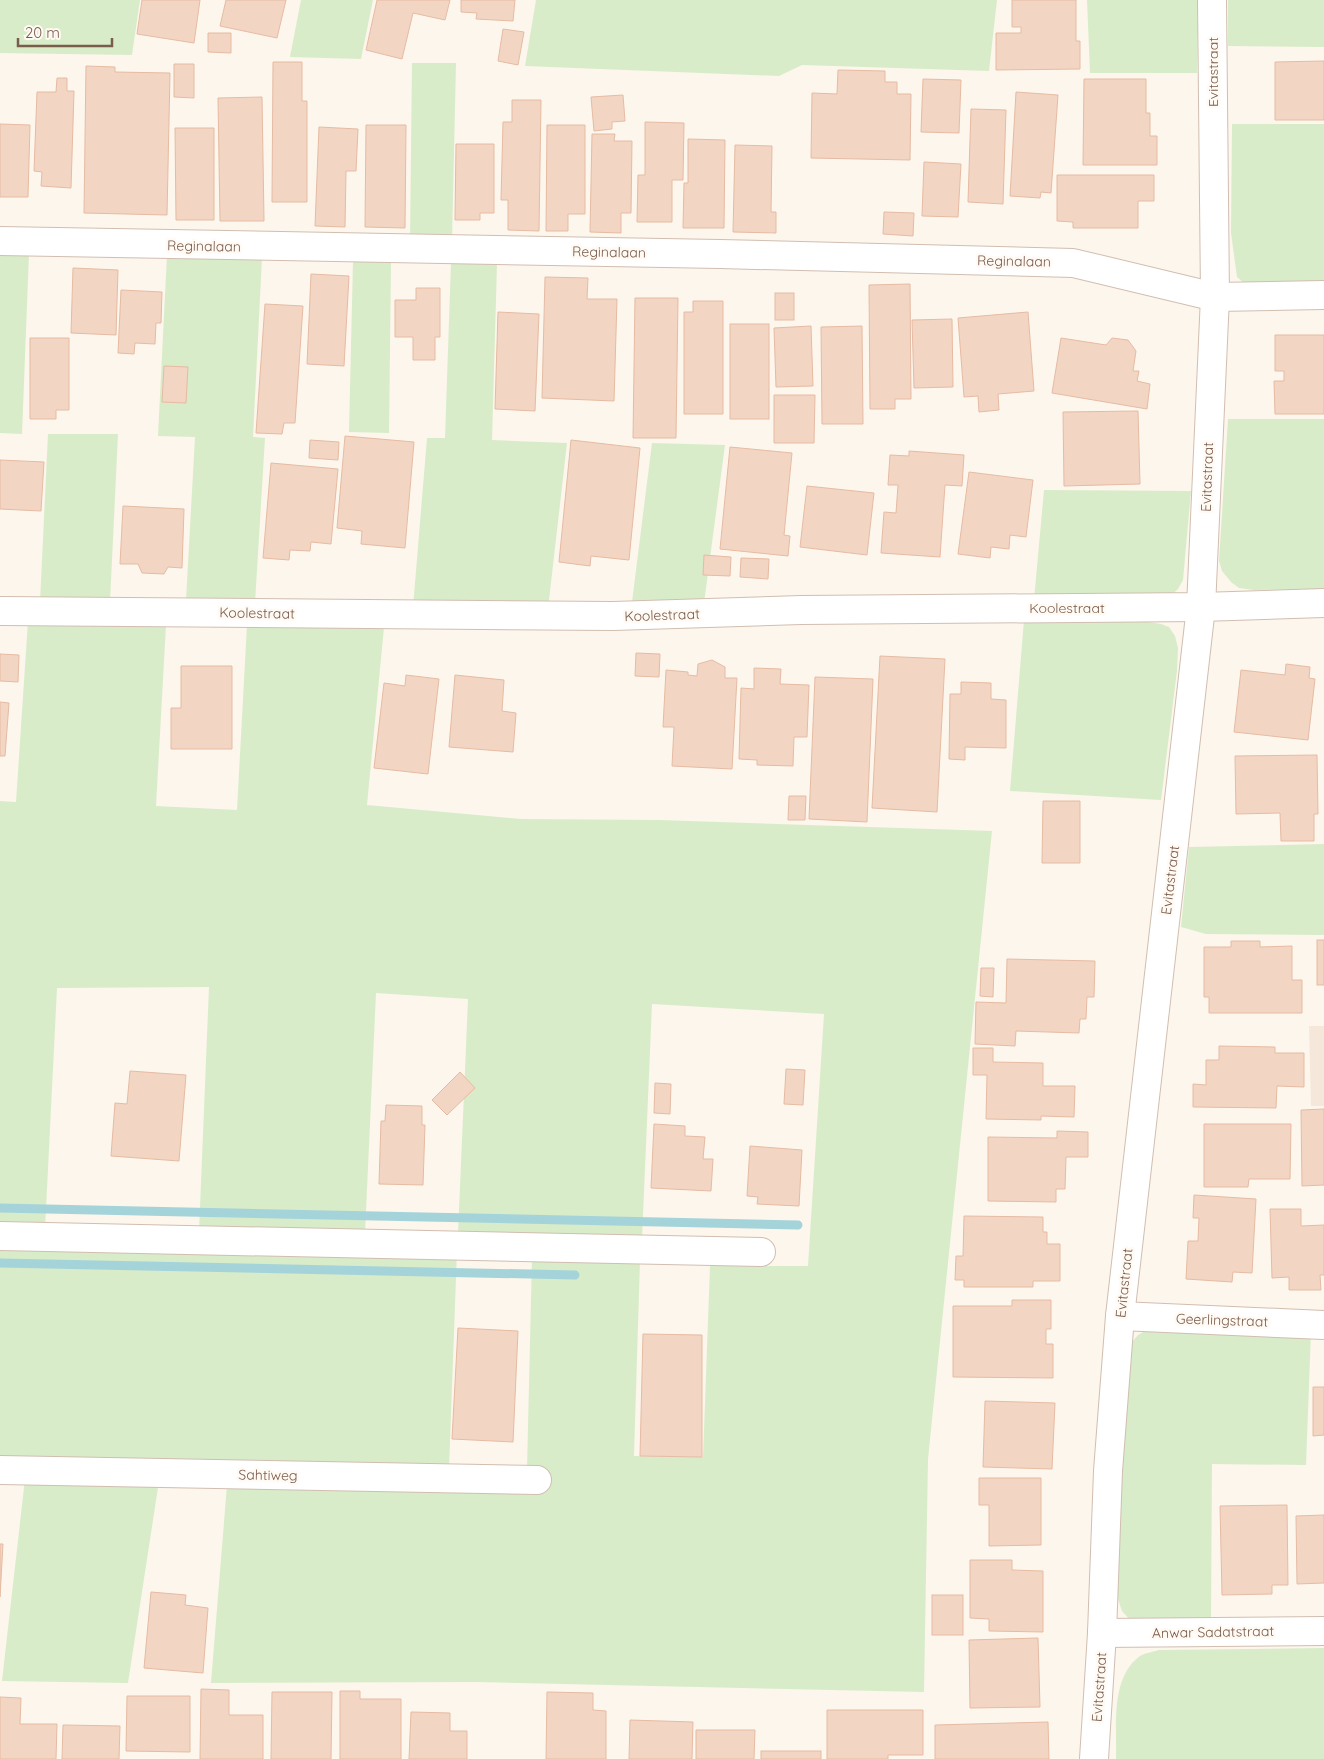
<svg xmlns="http://www.w3.org/2000/svg" width="1324" height="1759" font-family="Quicksand,sans-serif">
<style>
.residential{fill:#f5e8da}
.green{fill:#d8ecc9}
.lines{fill:none;stroke-linecap:round;stroke-linejoin:round}
.stream{stroke:#a5d3da;stroke-width:9}
.building{fill:#f3d5c3;stroke:#e6bba3}
.minor-casing{stroke:#d1beb0;stroke-width:30}
.minor{stroke:#fff;stroke-width:28}
.labels{text-anchor:middle;stroke-width:5;stroke-linejoin:round;paint-order:stroke}
.street-label{font-size:14px;fill:#7a5c4d;stroke:#fffaf3}
</style>
<rect width="100%" height="100%" fill="#fdf6ec"/>
<path class="residential" d="M 1309,1026 L 1324,1026 L 1324,1106 L 1311,1106 Z"/>
<g class="green">
<path d="M 0,0 L 140,0 L 132,55 L 0,53 Z"/>
<path d="M 301,0 L 373,0 L 361,59 L 290,57 Z"/>
<path d="M 536,0 L 997,0 L 989,71 L 802,65 L 779,76 L 525,66 Z"/>
<path d="M 1087,0 L 1198,0 L 1197,73 L 1090,73 Z"/>
<path d="M 1228,0 L 1324,0 L 1324,47 L 1228,46 Z"/>
<path d="M 412,63 L 456,63 L 452,241 L 410,241 Z"/>
<path d="M 1232,124 L 1324,124 L 1324,288 L 1246,285 L 1237,277 L 1231,233 Z"/>
<path d="M 0,252 L 29,253 L 22,434 L 0,433 Z"/>
<path d="M 167,255 L 262,258 L 253,437 L 265,438 L 255,603 L 186,600 L 195,437 L 158,436 Z"/>
<path d="M 353,261 L 391,262 L 389,433 L 349,432 Z"/>
<path d="M 451,262 L 497,264 L 492,440 L 567,443 L 548,609 L 413,607 L 427,438 L 445,438 Z"/>
<path d="M 1228,419 L 1324,419 L 1324,589 L 1254,590 L 1239,588 L 1231,582 L 1222,571 L 1219,561 Z"/>
<path d="M 48,434 L 118,434 L 110,602 L 40,602 Z"/>
<path d="M 652,443 L 725,445 L 704,603 L 632,602 Z"/>
<path d="M 1044,490 L 1191,491 L 1183,580 L 1178,589 L 1170,596 L 1034,600 Z"/>
<path d="M 1130,619 L 1161,624 L 1169,627 L 1175,636 L 1178,648 L 1177,671 L 1161,800 L 1010,791 L 1024,620 Z"/>
<path d="M 28,621 L 166,625 L 156,806 L 237,810 L 247,625 L 384,627 L 367,805 L 521,819 L 659,820 L 992,831 L 928,1459 L 924,1692 L 476,1682 L 211,1683 L 227,1485 L 527,1470 L 532,1257 L 640,1261 L 634,1456 L 703,1457 L 710,1266 L 808,1266 L 824,1014 L 652,1004 L 642,1239 L 458,1234 L 468,999 L 376,993 L 365,1233 L 199,1232 L 209,987 L 57,988 L 45,1229 L 0,1227 L 0,801 L 16,802 Z"/>
<path d="M 1324,844 L 1324,935 L 1206,934 L 1181,927 L 1189,847 Z"/>
<path d="M 0,1245 L 457,1251 L 449,1469 L 0,1462 Z"/>
<path d="M 1147,1330 L 1311,1332 L 1306,1465 L 1212,1464 L 1211,1620 L 1130,1620 L 1122,1611 L 1117,1596 L 1123,1433 L 1128,1375 L 1132,1342 L 1138,1335 Z"/>
<path d="M 25,1479 L 159,1481 L 128,1683 L 2,1681 Z"/>
<path d="M 1324,1648 L 1324,1759 L 1116,1759 C 1117,1726 1110,1678 1140,1656 C 1145,1653 1153,1652 1159,1650 Z"/>
</g>
<g class="lines">
<g class="stream">
<path d="M 0,1208 L 798,1225"/>
<path d="M 0,1263 L 575,1275"/>
</g>
</g>
<g class="building">
<path d="M 142,0 L 200,0 L 194,43 L 137,34 Z"/>
<path d="M 226,0 L 286,0 L 277,38 L 220,26 Z"/>
<path d="M 377,0 L 450,0 L 445,20 L 413,13 L 402,59 L 366,50 Z"/>
<path d="M 461,0 L 515,0 L 513,21 L 476,19 L 477,13 L 461,12 Z"/>
<path d="M 1012,0 L 1076,0 L 1076,41 L 1080,41 L 1080,69 L 996,70 L 996,33 L 1021,33 L 1021,27 L 1012,27 Z"/>
<path d="M 503,29 L 524,32 L 518,65 L 498,61 Z"/>
<path d="M 208,33 L 231,33 L 231,53 L 208,52 Z"/>
<path d="M 1324,61 L 1324,120 L 1275,120 L 1275,62 Z"/>
<path d="M 273,62 L 302,62 L 302,101 L 307,101 L 307,202 L 272,202 Z"/>
<path d="M 174,64 L 194,64 L 194,98 L 174,97 Z"/>
<path d="M 86,66 L 115,67 L 115,72 L 170,73 L 167,215 L 84,213 Z"/>
<path d="M 838,70 L 885,71 L 885,82 L 897,82 L 897,94 L 911,94 L 910,160 L 811,158 L 812,93 L 837,94 Z"/>
<path d="M 57,78 L 67,78 L 67,91 L 74,91 L 71,188 L 41,186 L 42,172 L 34,171 L 37,92 L 56,92 Z"/>
<path d="M 923,79 L 961,80 L 959,133 L 921,132 Z"/>
<path d="M 1084,79 L 1146,79 L 1146,113 L 1150,113 L 1150,136 L 1157,136 L 1157,165 L 1083,165 Z"/>
<path d="M 1016,92 L 1058,95 L 1051,193 L 1041,192 L 1040,198 L 1010,196 Z"/>
<path d="M 623,95 L 625,121 L 612,122 L 612,129 L 594,131 L 591,97 Z"/>
<path d="M 262,97 L 264,221 L 220,221 L 218,98 Z"/>
<path d="M 512,100 L 541,100 L 539,231 L 508,230 L 508,200 L 501,200 L 503,122 L 512,122 Z"/>
<path d="M 971,109 L 1006,110 L 1003,204 L 968,202 Z"/>
<path d="M 645,122 L 684,123 L 683,180 L 672,180 L 672,222 L 637,222 L 638,175 L 645,175 Z"/>
<path d="M 0,124 L 30,125 L 28,197 L 0,197 Z"/>
<path d="M 366,125 L 406,125 L 405,228 L 365,227 Z"/>
<path d="M 547,125 L 585,125 L 585,214 L 568,214 L 568,231 L 546,231 Z"/>
<path d="M 319,127 L 358,129 L 356,171 L 346,171 L 345,227 L 315,226 Z"/>
<path d="M 175,128 L 214,128 L 214,220 L 176,220 Z"/>
<path d="M 592,134 L 615,134 L 614,141 L 632,141 L 631,213 L 621,213 L 621,233 L 590,232 Z"/>
<path d="M 688,139 L 725,140 L 724,228 L 683,228 L 684,183 L 688,183 Z"/>
<path d="M 456,144 L 494,144 L 494,213 L 480,213 L 480,220 L 455,220 Z"/>
<path d="M 735,145 L 772,146 L 771,212 L 776,212 L 776,233 L 733,232 Z"/>
<path d="M 924,162 L 961,164 L 958,217 L 922,216 Z"/>
<path d="M 1057,175 L 1154,175 L 1154,201 L 1138,201 L 1138,228 L 1073,228 L 1073,222 L 1057,221 Z"/>
<path d="M 884,212 L 914,213 L 913,236 L 883,234 Z"/>
<path d="M 73,268 L 118,270 L 116,335 L 71,333 Z"/>
<path d="M 311,274 L 349,276 L 344,366 L 307,364 Z"/>
<path d="M 545,277 L 588,278 L 587,299 L 617,299 L 614,401 L 542,398 Z"/>
<path d="M 910,284 L 911,399 L 895,399 L 895,409 L 870,409 L 869,285 Z"/>
<path d="M 416,288 L 440,288 L 440,337 L 435,337 L 435,360 L 413,360 L 413,337 L 395,337 L 395,300 L 416,300 Z"/>
<path d="M 121,290 L 162,292 L 161,323 L 156,323 L 155,344 L 135,343 L 134,354 L 118,353 Z"/>
<rect x="775" y="293" width="19" height="27"/>
<path d="M 635,298 L 678,298 L 676,438 L 633,438 Z"/>
<path d="M 693,301 L 723,301 L 723,414 L 684,414 L 684,312 L 693,312 Z"/>
<path d="M 265,304 L 303,306 L 295,423 L 284,423 L 282,434 L 256,433 Z"/>
<path d="M 498,312 L 539,314 L 535,411 L 495,409 Z"/>
<path d="M 1028,312 L 1034,391 L 998,394 L 999,410 L 979,412 L 978,396 L 964,397 L 958,318 Z"/>
<path d="M 952,319 L 953,387 L 914,388 L 912,320 Z"/>
<rect x="730" y="324" width="39" height="95"/>
<path d="M 811,326 L 813,386 L 776,387 L 774,328 Z"/>
<path d="M 862,326 L 863,424 L 822,424 L 821,327 Z"/>
<path d="M 1275,335 L 1324,335 L 1324,414 L 1275,414 L 1274,381 L 1284,381 L 1284,371 L 1275,371 Z"/>
<path d="M 30,338 L 69,338 L 69,410 L 56,410 L 56,419 L 30,419 Z"/>
<path d="M 1061,338 L 1106,345 L 1112,338 L 1128,340 L 1136,351 L 1133,371 L 1139,371 L 1137,381 L 1150,384 L 1147,409 L 1052,393 Z"/>
<path d="M 164,366 L 188,367 L 186,403 L 162,402 Z"/>
<path d="M 774,395 L 815,395 L 814,443 L 774,443 Z"/>
<path d="M 1138,411 L 1140,484 L 1064,486 L 1063,412 Z"/>
<path d="M 345,436 L 414,442 L 405,548 L 361,544 L 362,531 L 337,528 Z"/>
<path d="M 310,440 L 339,442 L 338,460 L 309,458 Z"/>
<path d="M 571,440 L 640,448 L 629,560 L 591,556 L 590,566 L 559,562 Z"/>
<path d="M 730,447 L 792,453 L 784,535 L 790,536 L 788,556 L 720,549 Z"/>
<path d="M 909,451 L 964,455 L 962,486 L 945,485 L 940,557 L 881,553 L 884,512 L 896,513 L 898,485 L 888,485 L 890,455 L 909,456 Z"/>
<path d="M 0,460 L 44,462 L 41,511 L 0,509 Z"/>
<path d="M 271,463 L 338,469 L 331,544 L 311,542 L 310,551 L 290,550 L 289,560 L 263,558 Z"/>
<path d="M 969,472 L 1033,480 L 1026,537 L 1010,535 L 1009,549 L 991,547 L 990,558 L 958,554 Z"/>
<path d="M 807,486 L 874,493 L 867,555 L 800,547 Z"/>
<path d="M 123,506 L 184,509 L 182,568 L 168,567 L 164,574 L 142,573 L 138,564 L 120,564 Z"/>
<path d="M 704,555 L 731,557 L 730,576 L 703,575 Z"/>
<path d="M 741,558 L 769,559 L 768,579 L 740,577 Z"/>
<path d="M 636,653 L 660,654 L 659,677 L 635,676 Z"/>
<path d="M 0,654 L 19,655 L 18,682 L 0,681 Z"/>
<path d="M 880,656 L 945,659 L 937,812 L 872,808 Z"/>
<path d="M 712,660 L 725,667 L 725,678 L 737,678 L 732,769 L 672,766 L 674,727 L 663,727 L 666,670 L 688,672 L 688,675 L 697,676 L 698,664 Z"/>
<path d="M 1286,664 L 1310,667 L 1309,678 L 1315,679 L 1308,740 L 1234,732 L 1241,670 L 1285,675 Z"/>
<path d="M 181,666 L 232,666 L 232,749 L 171,749 L 171,708 L 181,708 Z"/>
<path d="M 754,668 L 781,669 L 780,684 L 809,685 L 807,737 L 794,737 L 793,766 L 757,765 L 757,760 L 739,759 L 741,688 L 754,689 Z"/>
<path d="M 406,675 L 439,679 L 428,774 L 374,768 L 384,683 L 405,686 Z"/>
<path d="M 455,675 L 504,680 L 502,711 L 516,713 L 513,752 L 449,747 Z"/>
<path d="M 815,677 L 873,679 L 867,822 L 809,819 Z"/>
<path d="M 961,682 L 991,683 L 991,699 L 1006,700 L 1006,748 L 965,747 L 965,760 L 949,759 L 950,694 L 961,694 Z"/>
<path d="M 0,702 L 9,703 L 5,756 L 0,756 Z"/>
<path d="M 1317,755 L 1318,814 L 1314,814 L 1314,841 L 1281,841 L 1280,813 L 1236,814 L 1235,756 Z"/>
<path d="M 789,796 L 806,796 L 805,820 L 788,820 Z"/>
<path d="M 1043,801 L 1080,801 L 1080,863 L 1042,863 Z"/>
<rect x="1317" y="940" width="7" height="45"/>
<path d="M 1231,941 L 1260,941 L 1260,947 L 1292,946 L 1292,980 L 1302,980 L 1302,1013 L 1209,1013 L 1209,997 L 1204,997 L 1204,947 L 1231,947 Z"/>
<path d="M 1007,959 L 1095,961 L 1094,997 L 1087,997 L 1086,1019 L 1080,1019 L 1079,1033 L 1016,1031 L 1015,1046 L 975,1044 L 976,1002 L 1006,1003 Z"/>
<path d="M 981,968 L 994,968 L 993,997 L 980,996 Z"/>
<path d="M 1219,1046 L 1275,1047 L 1275,1053 L 1304,1053 L 1304,1087 L 1277,1086 L 1276,1108 L 1193,1107 L 1193,1084 L 1206,1085 L 1206,1060 L 1219,1060 Z"/>
<path d="M 973,1048 L 993,1048 L 993,1062 L 1043,1063 L 1043,1086 L 1075,1086 L 1074,1117 L 1041,1116 L 1041,1120 L 986,1119 L 987,1075 L 973,1075 Z"/>
<path d="M 786,1069 L 805,1070 L 803,1105 L 784,1104 Z"/>
<path d="M 130,1071 L 186,1075 L 179,1161 L 111,1156 L 115,1103 L 127,1104 Z"/>
<path d="M 460,1072 L 475,1088 L 447,1115 L 432,1100 Z"/>
<path d="M 655,1083 L 671,1084 L 670,1114 L 654,1113 Z"/>
<path d="M 386,1105 L 422,1106 L 422,1125 L 425,1125 L 423,1185 L 379,1184 L 381,1121 L 385,1121 Z"/>
<path d="M 1324,1109 L 1324,1185 L 1302,1186 L 1301,1110 Z"/>
<path d="M 654,1124 L 685,1126 L 685,1136 L 705,1137 L 703,1159 L 713,1159 L 711,1191 L 651,1188 Z"/>
<path d="M 1204,1124 L 1291,1124 L 1290,1179 L 1249,1179 L 1248,1187 L 1204,1187 Z"/>
<path d="M 1057,1131 L 1088,1132 L 1088,1157 L 1066,1157 L 1065,1189 L 1056,1189 L 1056,1202 L 988,1201 L 988,1137 L 1057,1138 Z"/>
<path d="M 750,1146 L 802,1150 L 799,1206 L 757,1204 L 758,1197 L 747,1196 Z"/>
<path d="M 1194,1195 L 1256,1199 L 1252,1273 L 1233,1272 L 1232,1282 L 1186,1279 L 1188,1241 L 1198,1241 L 1199,1218 L 1193,1218 Z"/>
<path d="M 1270,1209 L 1301,1209 L 1301,1226 L 1324,1225 L 1324,1275 L 1320,1275 L 1321,1290 L 1289,1290 L 1289,1277 L 1272,1278 Z"/>
<path d="M 964,1216 L 1043,1217 L 1043,1232 L 1047,1232 L 1047,1244 L 1060,1244 L 1060,1281 L 1033,1281 L 1033,1287 L 964,1287 L 964,1280 L 955,1280 L 956,1256 L 963,1256 Z"/>
<path d="M 1012,1300 L 1051,1300 L 1051,1329 L 1046,1329 L 1046,1344 L 1053,1344 L 1053,1378 L 953,1377 L 953,1306 L 1012,1306 Z"/>
<path d="M 458,1328 L 518,1331 L 513,1442 L 452,1439 Z"/>
<path d="M 643,1334 L 702,1335 L 702,1457 L 640,1456 Z"/>
<path d="M 1313,1387 L 1324,1387 L 1324,1435 L 1313,1436 Z"/>
<path d="M 985,1401 L 1055,1403 L 1052,1469 L 983,1467 Z"/>
<path d="M 979,1478 L 1041,1478 L 1041,1545 L 989,1546 L 989,1505 L 979,1505 Z"/>
<path d="M 1287,1505 L 1288,1585 L 1272,1585 L 1272,1594 L 1222,1595 L 1220,1506 Z"/>
<path d="M 1324,1515 L 1324,1583 L 1297,1584 L 1296,1516 Z"/>
<path d="M 0,1544 L 3,1544 L 0,1597 Z"/>
<path d="M 970,1560 L 1012,1560 L 1012,1570 L 1043,1571 L 1043,1632 L 989,1631 L 989,1619 L 970,1618 Z"/>
<path d="M 151,1592 L 186,1595 L 185,1605 L 208,1608 L 203,1673 L 144,1668 Z"/>
<rect x="932" y="1595" width="31" height="40"/>
<path d="M 1038,1638 L 1040,1707 L 970,1708 L 969,1640 Z"/>
<path d="M 201,1689 L 229,1690 L 229,1715 L 263,1715 L 263,1759 L 200,1759 Z"/>
<path d="M 340,1691 L 360,1691 L 360,1699 L 401,1699 L 401,1759 L 340,1759 Z"/>
<path d="M 272,1692 L 332,1692 L 331,1759 L 271,1759 Z"/>
<path d="M 547,1692 L 593,1693 L 593,1710 L 606,1711 L 606,1759 L 546,1759 Z"/>
<path d="M 127,1696 L 190,1696 L 190,1752 L 126,1751 Z"/>
<path d="M 0,1697 L 21,1698 L 20,1724 L 57,1724 L 56,1759 L 0,1759 Z"/>
<path d="M 827,1710 L 923,1710 L 923,1755 L 888,1755 L 888,1759 L 827,1759 Z"/>
<path d="M 411,1712 L 450,1713 L 450,1731 L 467,1731 L 467,1759 L 409,1759 Z"/>
<path d="M 630,1720 L 693,1722 L 692,1759 L 629,1759 Z"/>
<path d="M 1048,1722 L 1049,1759 L 935,1759 L 935,1725 Z"/>
<path d="M 63,1725 L 120,1726 L 119,1759 L 62,1759 Z"/>
<path d="M 696,1730 L 755,1730 L 754,1759 L 696,1759 Z"/>
<rect x="761" y="1751" width="60" height="8"/>
</g>
<g class="lines">
<g class="minor-casing">
<g id="minor">
<path d="M 0,241 L 720,254 L 1073,263 L 1215,297 L 1324,295"/>
<path d="M 0,611 L 613,616 L 801,610 L 1201,607 L 1324,603"/>
<path d="M 0,1236 L 761,1252"/>
<path d="M 1120,1316 L 1324,1325"/>
<path d="M 0,1470 L 537,1480"/>
<path d="M 1102,1633 L 1324,1631"/>
<path d="M 1094,1759 L 1102,1633 L 1108,1471 L 1120,1316 L 1201,607 L 1215,297 L 1212,0"/>
</g>
</g>
<use href="#minor" class="minor"/>
</g>
<g class="labels">
<g class="street-label">
<text transform="translate(1213 72) rotate(-90)" y="5">Evitastraat</text>
<text transform="translate(204 246) rotate(1)" y="5">Reginalaan</text>
<text transform="translate(609 252) rotate(1)" y="5">Reginalaan</text>
<text transform="translate(1014 261) rotate(1)" y="5">Reginalaan</text>
<text transform="translate(1207 477) rotate(-88)" y="5">Evitastraat</text>
<text x="1067" y="613">Koolestraat</text>
<text transform="translate(257 613) rotate(1)" y="5">Koolestraat</text>
<text transform="translate(662 615) rotate(-2)" y="5">Koolestraat</text>
<text transform="translate(1170 880) rotate(-83)" y="5">Evitastraat</text>
<text transform="translate(1124 1283) rotate(-84)" y="5">Evitastraat</text>
<text transform="translate(1222 1320) rotate(2)" y="5">Geerlingstraat</text>
<text transform="translate(268 1475) rotate(1)" y="5">Sahtiweg</text>
<text transform="translate(1213 1632) rotate(-1)" y="5">Anwar Sadatstraat</text>
<text transform="translate(1099 1687) rotate(-86)" y="5">Evitastraat</text>
</g>
</g>
<path d="M18 38v8h94v-8" fill="none" stroke="#7a5c4d" stroke-width="2.5"/>
<text x="25" y="38" font-size="15" fill="#7a5c4d" stroke="#fffaf3" stroke-width="4" paint-order="stroke">20 m</text>
</svg>
